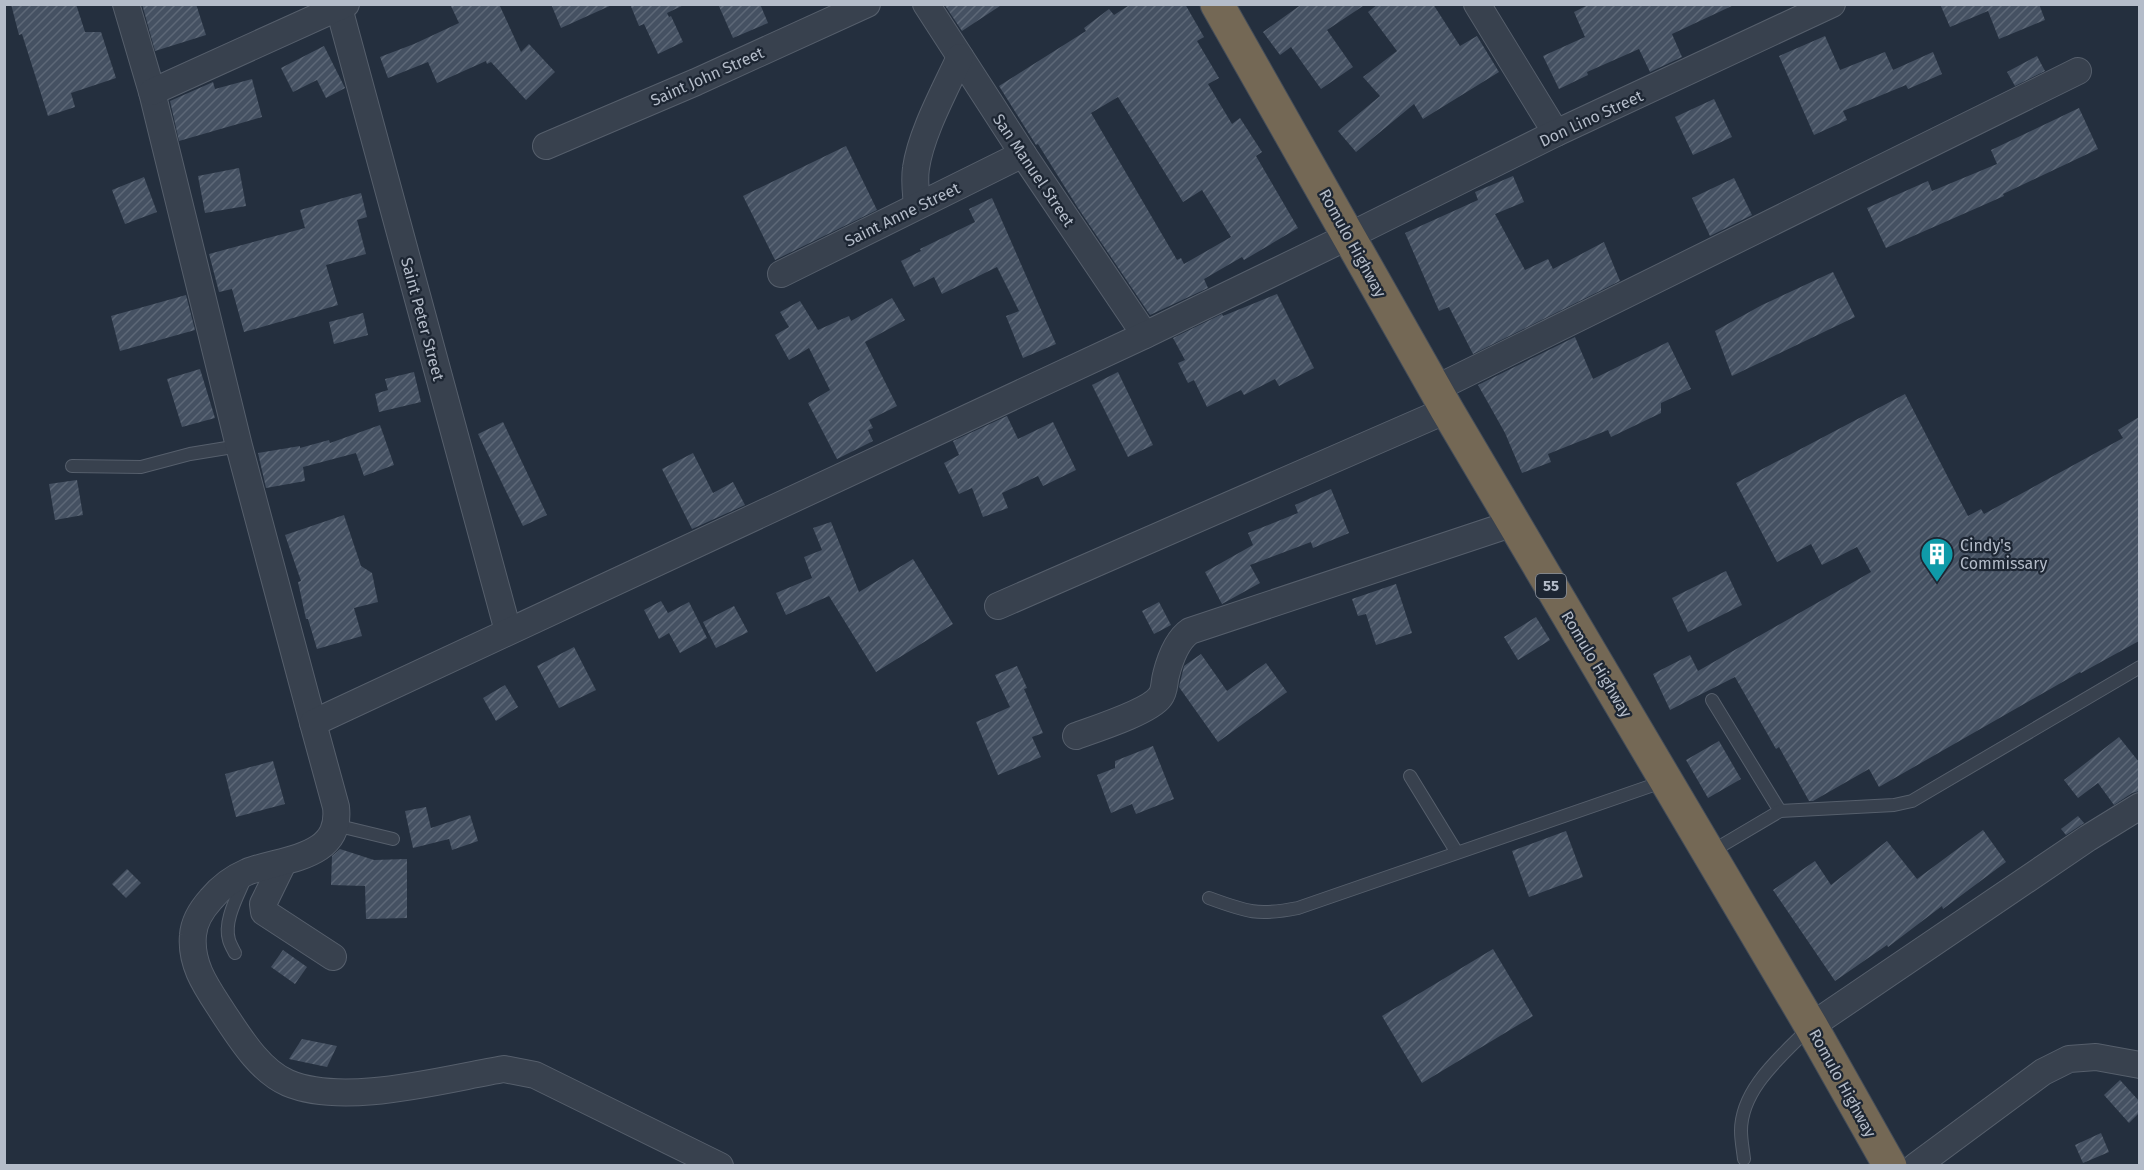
<svg xmlns="http://www.w3.org/2000/svg" width="2144" height="1170" font-family="'Fira Sans',sans-serif">
<style>
.building{fill:url(#building-hatch);fill-rule:evenodd}
.lines{fill:none;stroke-linecap:round;stroke-linejoin:round}
.lane-casing{stroke:#565f6c;stroke-width:14}
.street-casing{stroke:#565f6c;stroke-width:28}
.highway-casing{stroke:#434c59;stroke-width:35}
.lane{stroke:#38414e;stroke-width:12}
.street{stroke:#38414e;stroke-width:26}
.highway{stroke:#746855;stroke-width:33}
.labels{text-anchor:middle;stroke-width:4.5;stroke-linejoin:round;paint-order:stroke}
.shield{fill:#1d2633;stroke:#878f9c;stroke-width:1.5}
.shield-label{font-size:15px;font-weight:bold;fill:#b4bcc9}
.street-label{font-size:16px;fill:#b4bcc9;stroke:#1d2633}
.poi-label{font-size:16px;fill:#b4bcc9;stroke:#1d2633;text-anchor:start}
</style>
<defs>
<pattern id="building-hatch" width="6" height="6" patternUnits="userSpaceOnUse" patternTransform="scale(1.5)"><rect width="6" height="6" fill="#455162"/><path d="M-1 1l2-2M0 6l6-6M5 7l2-2" fill="none" stroke="#5d6877"/></pattern>
</defs>
<rect width="100%" height="100%" fill="#242f3e"/>
<g class="building">
<path d="M 11,4 L 76,4 L 85,32 L 101,32 L 116,78 L 71,93 L 75,107 L 48,116 L 22,34 L 19,35 Z"/>
<path d="M 142,4 L 196,4 L 206,35 L 155,51 Z"/>
<path d="M 450,4 L 499,4 L 521,52 L 529,44 L 555,72 L 526,100 L 491,62 L 487,64 L 486,61 L 437,83 L 428,62 L 388,78 L 380,57 L 414,44 L 459,23 Z"/>
<path d="M 551,4 L 614,4 L 561,28 Z"/>
<path d="M 630,4 L 686,4 L 667,13 L 669,17 L 671,16 L 683,42 L 658,54 L 644,24 L 639,26 Z"/>
<path d="M 718,4 L 760,4 L 768,23 L 733,38 Z"/>
<path d="M 944,4 L 1003,4 L 962,31 Z"/>
<path d="M 1131,4 L 1185,4 L 1204,37 L 1197,41 L 1219,78 L 1208,84 L 1232,124 L 1240,118 L 1262,152 L 1256,156 L 1298,228 L 1244,260 L 1242,257 L 1204,279 L 1208,288 L 1150,315 L 1078,208 L 1038,144 L 1036,145 L 999,86 L 1086,31 L 1084,28 L 1109,9 L 1114,15 ZM 1118,97 L 1183,202 L 1202,190 L 1231,237 L 1184,264 L 1181,258 L 1177,260 L 1091,113 Z"/>
<path d="M 1302,4 L 1366,4 L 1327,30 L 1353,67 L 1321,89 L 1291,47 L 1280,55 L 1263,32 Z"/>
<path d="M 1378,4 L 1433,4 L 1460,46 L 1477,36 L 1499,72 L 1423,119 L 1414,104 L 1356,152 L 1338,131 L 1380,96 L 1363,77 L 1397,51 L 1368,12 Z"/>
<path d="M 1590,4 L 1736,4 L 1672,34 L 1682,57 L 1650,72 L 1639,49 L 1587,72 L 1588,75 L 1559,89 L 1543,56 L 1585,37 L 1574,12 Z"/>
<path d="M 1940,4 L 2039,4 L 2045,20 L 1999,39 L 1988,11 L 1950,27 Z"/>
<path d="M 1825,36 L 1840,70 L 1885,52 L 1893,70 L 1933,52 L 1942,74 L 1908,89 L 1906,85 L 1843,111 L 1847,120 L 1814,135 L 1779,56 Z"/>
<path d="M 324,46 L 345,88 L 326,98 L 317,80 L 293,92 L 281,68 Z"/>
<path d="M 2037,56 L 2045,71 L 2015,86 L 2007,72 Z"/>
<path d="M 252,79 L 262,117 L 179,141 L 170,101 L 213,82 L 215,89 Z"/>
<path d="M 1714,99 L 1732,137 L 1693,155 L 1675,117 Z"/>
<path d="M 2079,108 L 2098,149 L 2003,194 L 2004,196 L 1886,248 L 1867,208 L 1928,181 L 1932,191 L 1997,164 L 1991,150 Z"/>
<path d="M 846,146 L 877,210 L 775,260 L 743,196 Z"/>
<path d="M 239,168 L 246,206 L 205,213 L 198,176 Z"/>
<path d="M 1513,176 L 1524,202 L 1495,214 L 1525,270 L 1548,259 L 1553,269 L 1604,242 L 1620,281 L 1473,354 L 1449,307 L 1439,311 L 1405,233 L 1478,200 L 1475,192 Z"/>
<path d="M 144,177 L 157,212 L 125,224 L 112,190 Z"/>
<path d="M 1734,178 L 1752,215 L 1710,236 L 1692,198 Z"/>
<path d="M 361,193 L 367,217 L 357,220 L 366,254 L 326,265 L 338,305 L 244,332 L 232,289 L 219,292 L 209,254 L 305,228 L 300,210 Z"/>
<path d="M 992,198 L 1056,344 L 1023,358 L 1006,316 L 1019,311 L 997,267 L 942,294 L 934,277 L 914,287 L 901,261 L 921,251 L 920,249 L 975,222 L 969,209 Z"/>
<path d="M 1833,272 L 1855,317 L 1732,376 L 1715,331 L 1762,305 Z"/>
<path d="M 1277,294 L 1314,368 L 1279,386 L 1275,379 L 1244,395 L 1241,390 L 1207,407 L 1194,380 L 1188,383 L 1178,363 L 1185,360 L 1173,338 L 1222,314 L 1223,316 Z"/>
<path d="M 186,295 L 195,330 L 120,351 L 111,316 Z"/>
<path d="M 892,298 L 905,320 L 865,342 L 897,406 L 869,420 L 873,428 L 868,430 L 873,441 L 837,459 L 808,403 L 830,390 L 809,348 L 789,360 L 775,335 L 789,327 L 780,312 L 800,301 L 818,330 L 849,316 L 851,321 Z"/>
<path d="M 363,313 L 368,335 L 334,344 L 329,322 Z"/>
<path d="M 1575,337 L 1593,379 L 1668,342 L 1691,389 L 1661,403 L 1661,413 L 1611,437 L 1608,430 L 1548,454 L 1551,462 L 1522,473 L 1505,433 L 1478,385 Z"/>
<path d="M 200,369 L 215,418 L 182,427 L 167,379 Z"/>
<path d="M 414,372 L 421,402 L 379,412 L 375,394 L 388,390 L 385,379 Z"/>
<path d="M 1118,372 L 1153,445 L 1128,457 L 1092,385 Z"/>
<path d="M 1905,394 L 1968,516 L 1981,509 L 1984,514 L 2123,438 L 2118,430 L 2139,417 L 2139,641 L 2081,673 L 2080,672 L 1879,787 L 1869,769 L 1813,801 L 1809,801 L 1779,747 L 1776,749 L 1735,677 L 1670,710 L 1653,674 L 1690,655 L 1698,671 L 1871,572 L 1857,547 L 1822,565 L 1811,544 L 1777,562 L 1736,483 Z"/>
<path d="M 1007,416 L 1018,439 L 1053,422 L 1076,470 L 1043,486 L 1038,476 L 1002,493 L 1008,508 L 983,517 L 972,488 L 959,494 L 944,463 L 959,455 L 953,441 Z"/>
<path d="M 503,422 L 547,515 L 523,526 L 478,434 Z"/>
<path d="M 380,425 L 394,465 L 364,476 L 356,453 L 303,467 L 305,481 L 266,488 L 258,453 L 300,446 L 300,448 L 329,440 L 330,443 Z"/>
<path d="M 693,453 L 713,493 L 733,482 L 745,505 L 692,529 L 662,469 Z"/>
<path d="M 77,480 L 83,515 L 55,520 L 49,484 Z"/>
<path d="M 1331,489 L 1349,533 L 1313,548 L 1311,542 L 1250,565 L 1260,583 L 1222,604 L 1205,572 L 1253,545 L 1248,533 L 1298,513 L 1295,505 Z"/>
<path d="M 344,515 L 361,566 L 372,573 L 378,602 L 354,608 L 362,636 L 317,649 L 308,619 L 306,619 L 298,582 L 301,581 L 285,535 Z"/>
<path d="M 831,522 L 859,592 L 913,559 L 953,624 L 876,672 L 829,596 L 786,615 L 776,593 L 812,578 L 804,557 L 822,550 L 813,528 Z"/>
<path d="M 1726,571 L 1742,605 L 1688,632 L 1672,598 Z"/>
<path d="M 1396,584 L 1412,633 L 1376,645 L 1366,614 L 1358,616 L 1352,599 Z"/>
<path d="M 661,601 L 668,613 L 689,602 L 707,638 L 680,653 L 669,633 L 659,639 L 644,610 Z"/>
<path d="M 1159,602 L 1171,625 L 1154,634 L 1142,611 Z"/>
<path d="M 734,606 L 748,632 L 716,648 L 703,622 Z"/>
<path d="M 1536,617 L 1550,640 L 1518,660 L 1504,637 Z"/>
<path d="M 574,647 L 596,690 L 559,708 L 537,666 Z"/>
<path d="M 1201,654 L 1227,691 L 1266,663 L 1287,692 L 1218,742 L 1179,687 L 1184,666 Z"/>
<path d="M 1017,666 L 1027,688 L 1024,689 L 1043,733 L 1032,737 L 1041,757 L 998,775 L 976,722 L 1010,707 L 995,675 Z"/>
<path d="M 505,685 L 518,707 L 496,721 L 483,698 Z"/>
<path d="M 2119,737 L 2139,762 L 2139,791 L 2132,793 L 2114,805 L 2098,783 L 2078,798 L 2064,780 Z"/>
<path d="M 1719,741 L 1741,779 L 1708,798 L 1686,760 Z"/>
<path d="M 1153,746 L 1174,799 L 1136,814 L 1132,804 L 1111,813 L 1097,775 L 1115,768 L 1115,761 Z"/>
<path d="M 273,761 L 285,804 L 236,817 L 225,774 Z"/>
<path d="M 426,807 L 431,828 L 470,815 L 478,841 L 452,850 L 449,839 L 413,848 L 405,811 Z"/>
<path d="M 2078,816 L 2084,823 L 2066,835 L 2061,829 Z"/>
<path d="M 1983,830 L 2006,862 L 1943,909 L 1942,906 L 1888,947 L 1887,945 L 1835,981 L 1773,890 L 1815,861 L 1831,885 L 1887,841 L 1917,879 Z"/>
<path d="M 1566,831 L 1583,877 L 1529,897 L 1512,851 Z"/>
<path d="M 340,849 L 374,860 L 407,859 L 407,918 L 366,919 L 365,886 L 331,885 L 332,856 Z"/>
<path d="M 127,869 L 141,883 L 126,898 L 112,884 Z"/>
<path d="M 1493,949 L 1533,1016 L 1422,1083 L 1382,1016 Z"/>
<path d="M 283,950 L 307,967 L 295,984 L 271,967 Z"/>
<path d="M 302,1039 L 337,1046 L 327,1067 L 289,1059 Z"/>
<path d="M 2120,1080 L 2139,1101 L 2139,1113 L 2129,1123 L 2104,1095 Z"/>
<path d="M 2101,1133 L 2109,1152 L 2083,1163 L 2075,1145 Z"/>
</g>
<g class="lines">
<g class="lane-casing">
<g id="lane">
<path d="M 72,466 L 141,467 L 190,454 L 239,446"/>
<path d="M 1712,700 L 1780,811"/>
<path d="M 1410,776 L 1456,851"/>
<path d="M 335,825 L 393,839"/>
<path d="M 1709,853 L 1780,811 L 1894,805 L 1912,801 L 2140,667"/>
<path d="M 1209,898 C 1247,912 1258,916 1298,908 L 1665,781"/>
<path d="M 235,953 C 233,949 230,944 229,940 C 223,920 239,894 246,876"/>
<path d="M 1744,1159 C 1743,1150 1741,1140 1741,1131 C 1741,1088 1783,1055 1810,1027"/>
</g>
</g>
<g class="street-casing">
<g id="street">
<path d="M 126,4 L 152,92 L 239,446 L 313,723"/>
<path d="M 926,4 L 1023,154 L 1145,335"/>
<path d="M 1477,4 L 1556,133"/>
<path d="M 339,8 L 508,631"/>
<path d="M 152,92 L 346,4"/>
<path d="M 546,146 L 696,82 L 867,4"/>
<path d="M 917,206 C 916,193 914,180 916,168 C 921,133 945,90 960,57"/>
<path d="M 781,274 L 1023,154"/>
<path d="M 1435,389 L 2078,71"/>
<path d="M 998,606 L 1447,410"/>
<path d="M 1076,736 C 1095,729 1149,712 1160,697 C 1165,691 1164,682 1166,675 C 1170,659 1177,640 1190,631 L 1514,523"/>
<path d="M 283,863 L 263,904 L 264,912 L 333,957"/>
<path d="M 1811,1026 L 2088,838 L 2140,806"/>
<path d="M 720,1166 L 535,1075 L 504,1069 C 444,1079 345,1107 288,1083 C 260,1071 240,1038 224,1014 C 208,989 190,966 193,935 C 194,921 202,909 211,899 C 221,887 233,878 247,872 C 282,858 342,860 336,807 L 313,723 L 1145,335 L 1349,236 L 1556,133 L 1832,4"/>
<path d="M 1916,1166 L 2043,1072 L 2069,1059 L 2096,1057 L 2140,1065"/>
</g>
</g>
<g class="highway-casing">
<path id="highway" d="M 1217,4 L 1447,410 L 1811,1026 L 1890,1166"/>
</g>
<use href="#lane" class="lane"/>
<use href="#street" class="street"/>
<use href="#highway" class="highway"/>
</g>
<defs>
<g id="building-pin" transform="scale(1.725)"><path d="M0 17L-7.5 6A9.5 9.5 0 1 1 7.5 6Z" fill="#0f9aa8" stroke="#1d2633"/><path d="M-4-6H4V6H1V3H-1V6H-4ZM-2.5-4.3h1.7v1.8h-1.7ZM.8-4.3h1.7v1.8H.8ZM-2.5-1h1.7V.8h-1.7ZM.8-1h1.7V.8H.8Z" fill="#fff"/></g>
</defs>
<g fill-rule="evenodd">
<use href="#building-pin" x="1937" y="554"/>
</g>
<g class="labels">
<rect class="shield" x="1536" y="574" width="30" height="24" rx="4.5"/>
<g class="shield-label">
<text x="1551" y="591">55</text>
</g>
<g class="street-label">
<text transform="translate(707 76) rotate(-24)" y="6">Saint John Street</text>
<text transform="translate(1591 118) rotate(-25)" y="6">Don Lino Street</text>
<text transform="translate(1034 170) rotate(56)" y="6">San Manuel Street</text>
<text transform="translate(902 214) rotate(-26)" y="6">Saint Anne Street</text>
<text transform="translate(1353 243) rotate(61)" y="6">Romulo Highway</text>
<text transform="translate(423 319) rotate(75)" y="6">Saint Peter Street</text>
<text transform="translate(1597 664) rotate(59)" y="6">Romulo Highway</text>
<text transform="translate(1843 1083) rotate(61)" y="6">Romulo Highway</text>
</g>
<g class="poi-label">
<text x="1960" y="551">Cindy's<tspan x="1960" dy="18">Commissary</tspan></text>
</g>
</g>
<rect width="2144" height="1170" fill="none" stroke="#b4bcc9" stroke-width="12"/>
</svg>
